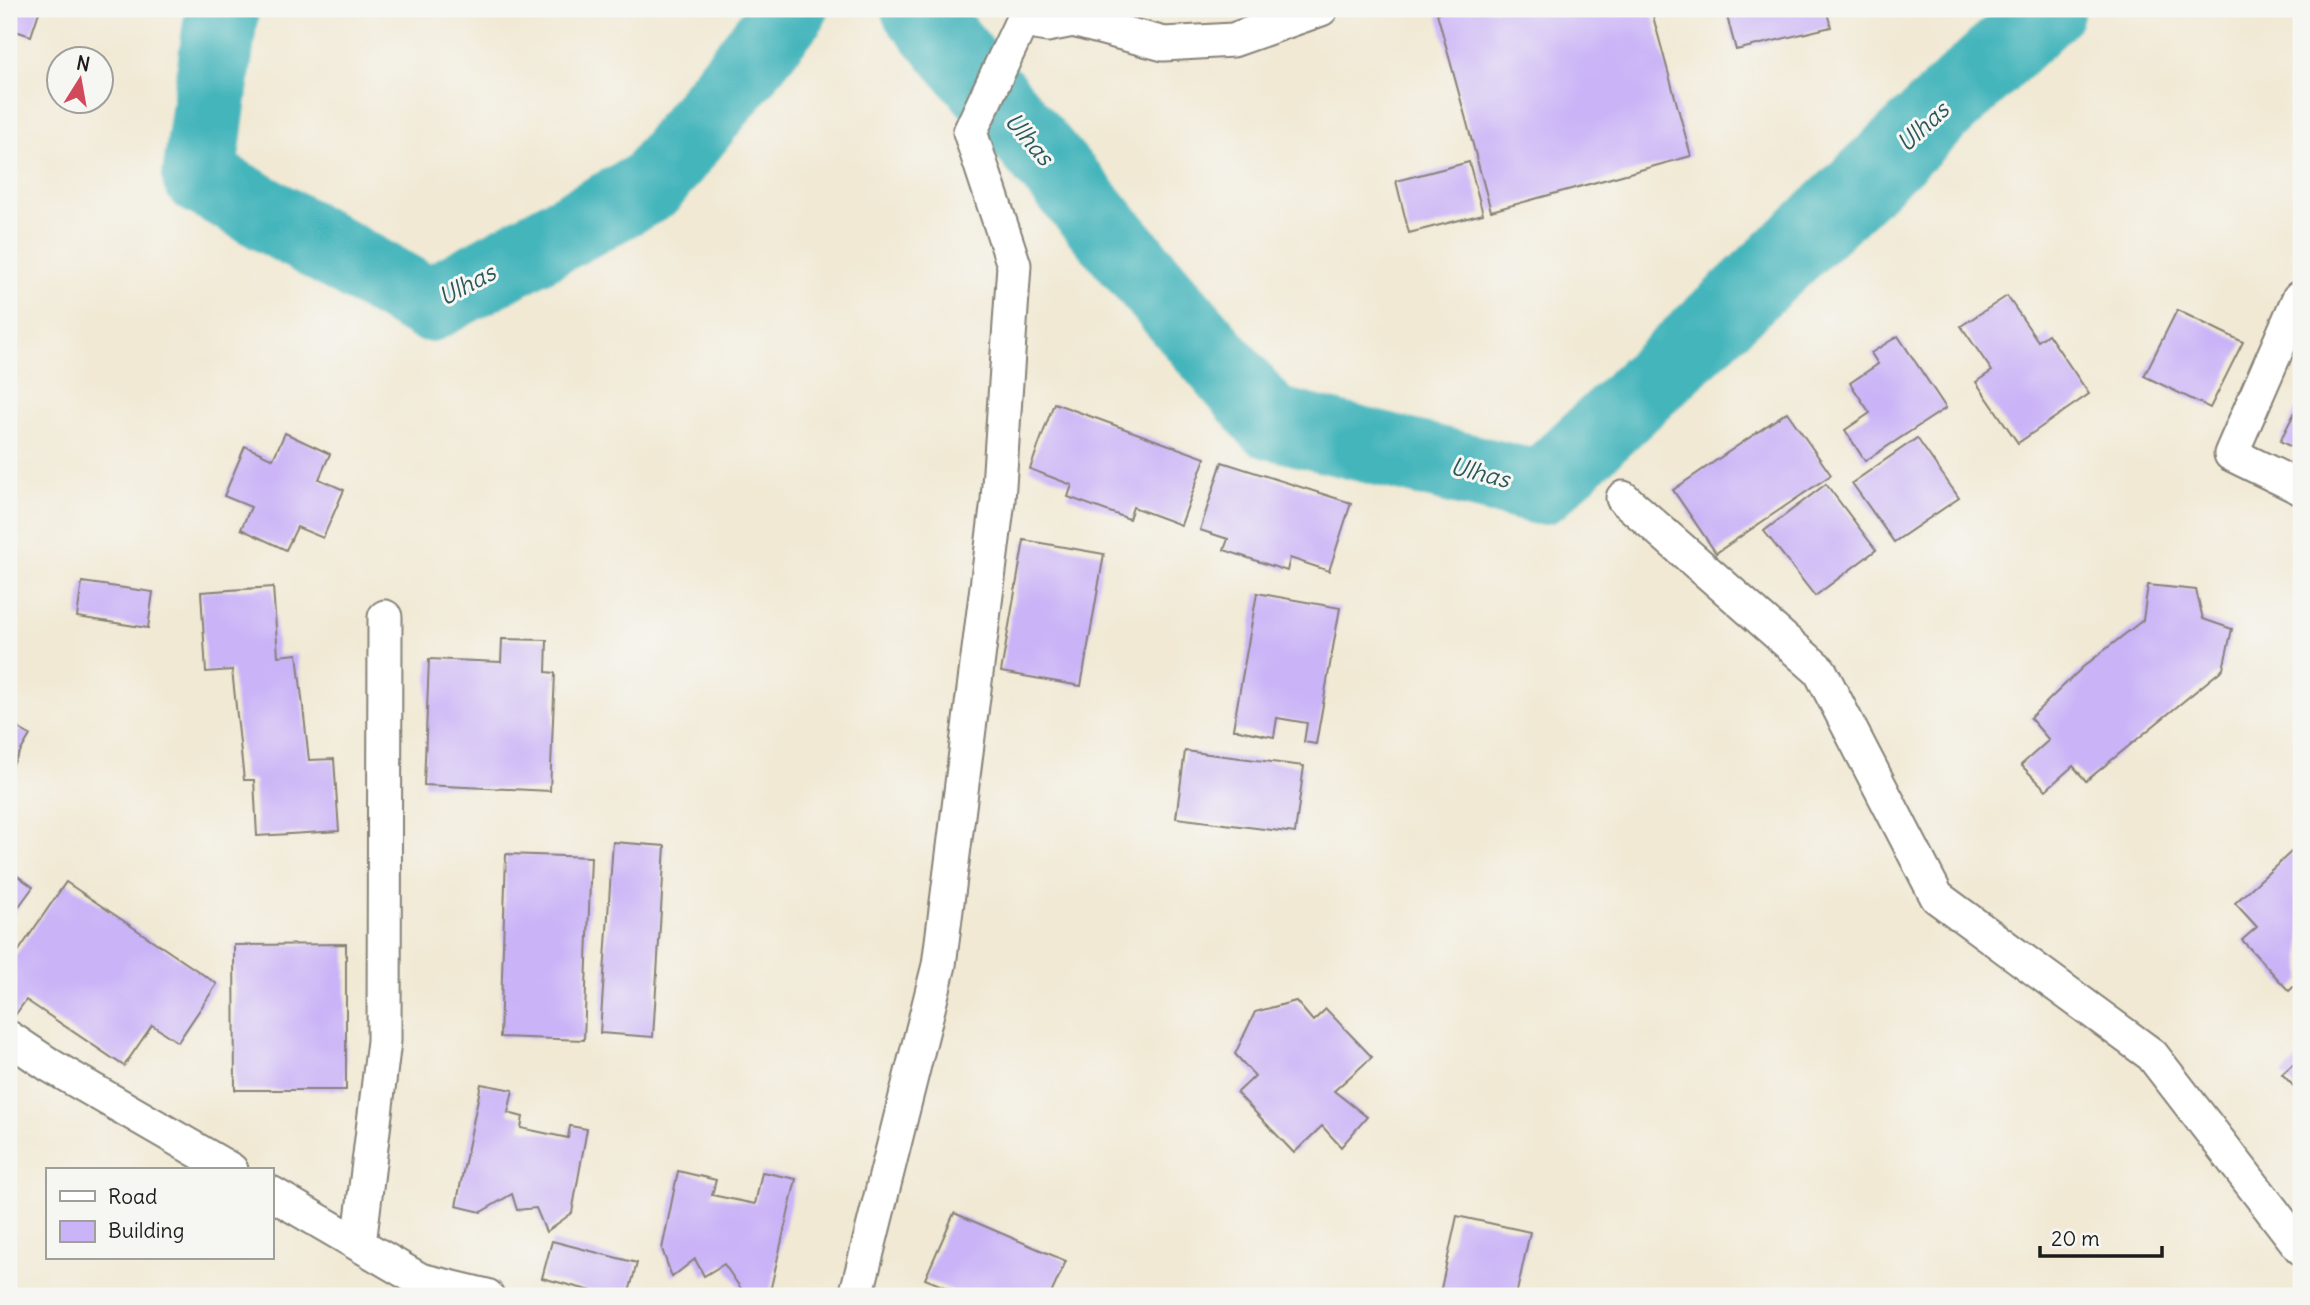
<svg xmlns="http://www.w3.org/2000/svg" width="2310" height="1305" font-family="Delius,sans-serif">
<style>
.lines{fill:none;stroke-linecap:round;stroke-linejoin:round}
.river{stroke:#45b5bc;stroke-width:74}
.building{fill:#cab3f7}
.minor-casing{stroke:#868278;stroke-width:37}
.minor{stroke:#fff;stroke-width:33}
.labels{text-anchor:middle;stroke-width:6;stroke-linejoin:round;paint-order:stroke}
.water-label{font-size:24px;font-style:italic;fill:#2c595c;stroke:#f6f6f2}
</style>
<rect width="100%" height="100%" fill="#f6f6f2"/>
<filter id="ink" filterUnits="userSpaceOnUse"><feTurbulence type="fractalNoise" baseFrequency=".0143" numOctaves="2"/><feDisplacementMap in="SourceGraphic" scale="14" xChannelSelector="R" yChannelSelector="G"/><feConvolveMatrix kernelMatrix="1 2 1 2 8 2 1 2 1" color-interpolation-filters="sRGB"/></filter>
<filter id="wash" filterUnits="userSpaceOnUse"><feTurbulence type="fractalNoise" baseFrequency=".00686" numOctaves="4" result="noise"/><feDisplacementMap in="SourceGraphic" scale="28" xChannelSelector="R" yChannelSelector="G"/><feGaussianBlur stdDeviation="1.57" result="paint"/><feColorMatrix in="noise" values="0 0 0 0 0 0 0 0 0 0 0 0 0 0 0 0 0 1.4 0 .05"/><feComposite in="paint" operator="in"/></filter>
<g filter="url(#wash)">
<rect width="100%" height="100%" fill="#f1e9d4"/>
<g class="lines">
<g class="river">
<path d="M 222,9 L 199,177 L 429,305 L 650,186 L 791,9"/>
<path d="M 918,9 L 1270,422 L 1540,488 L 2048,9"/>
</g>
</g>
<g id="blocks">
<g class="building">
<path d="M 9,9 L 40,9 L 31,36 L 9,29 Z"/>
<path d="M 1453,9 L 1651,9 L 1691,156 L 1491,211 L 1437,13 Z"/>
<path d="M 1725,9 L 1826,9 L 1831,27 L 1736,50 Z"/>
<path d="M 1469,162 L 1483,214 L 1409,233 L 1396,181 Z"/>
<path d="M 2007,296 L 2038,341 L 2048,334 L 2089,394 L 2018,443 L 1976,382 L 1992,371 L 1961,326 Z"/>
<path d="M 2177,310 L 2243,342 L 2210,408 L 2144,376 Z"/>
<path d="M 1898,336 L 1946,408 L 1865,461 L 1845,430 L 1870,413 L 1850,383 L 1878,364 L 1871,353 Z"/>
<path d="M 2301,400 L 2301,452 L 2280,441 Z"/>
<path d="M 1054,403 L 1205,458 L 1181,525 L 1133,507 L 1129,519 L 1068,497 L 1072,485 L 1030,469 Z"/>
<path d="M 1787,412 L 1831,475 L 1716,553 L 1673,490 Z"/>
<path d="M 285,433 L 330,454 L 319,479 L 344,490 L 323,538 L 297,527 L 286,550 L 241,529 L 251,507 L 224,496 L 245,446 L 273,459 Z"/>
<path d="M 1917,438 L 1959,498 L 1894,542 L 1852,483 Z"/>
<path d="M 1222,462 L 1351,503 L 1329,571 L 1290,558 L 1287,571 L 1224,550 L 1228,539 L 1200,530 Z"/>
<path d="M 1826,484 L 1876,550 L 1815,596 L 1764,531 Z"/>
<path d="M 1024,540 L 1104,554 L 1081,686 L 1001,672 Z"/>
<path d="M 82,582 L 153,592 L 148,628 L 77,617 Z"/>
<path d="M 2148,585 L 2196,590 L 2203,619 L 2232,629 L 2223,669 L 2086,781 L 2073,766 L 2046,790 L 2021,765 L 2049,740 L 2030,718 L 2083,667 L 2143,620 Z"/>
<path d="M 273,587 L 278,656 L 297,654 L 309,760 L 334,759 L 339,831 L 257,836 L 254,780 L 244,780 L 232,670 L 206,672 L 201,592 Z"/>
<path d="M 1257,593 L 1340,608 L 1316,744 L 1304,742 L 1307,723 L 1277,718 L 1274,737 L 1233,729 Z"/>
<path d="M 502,639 L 547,640 L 546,672 L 555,673 L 550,791 L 424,785 L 429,659 L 501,662 Z"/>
<path d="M 9,723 L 30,735 L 9,771 Z"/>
<path d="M 1185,751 L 1304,766 L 1295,833 L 1176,818 Z"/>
<path d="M 613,842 L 665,846 L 653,1037 L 600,1033 Z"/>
<path d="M 2301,843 L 2301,980 L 2289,991 L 2242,940 L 2257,927 L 2235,903 Z"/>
<path d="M 506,854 L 591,857 L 584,1040 L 500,1037 Z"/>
<path d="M 9,870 L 33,887 L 9,920 Z"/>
<path d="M 66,882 L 217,984 L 178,1042 L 152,1025 L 124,1066 L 26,1000 L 13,1018 L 9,1015 L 9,965 Z"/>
<path d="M 346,944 L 346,1090 L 235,1090 L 234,945 Z"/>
<path d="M 1296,1001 L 1313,1021 L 1326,1009 L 1372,1057 L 1334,1091 L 1367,1117 L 1341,1147 L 1322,1126 L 1294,1153 L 1237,1093 L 1255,1076 L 1235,1054 L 1255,1012 Z"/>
<path d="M 2301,1057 L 2301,1094 L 2282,1074 Z"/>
<path d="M 481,1084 L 513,1090 L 508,1113 L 523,1117 L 521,1128 L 568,1138 L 570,1126 L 587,1129 L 572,1213 L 546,1232 L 536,1208 L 517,1210 L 512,1194 L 481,1212 L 456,1206 Z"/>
<path d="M 678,1171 L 716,1180 L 712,1195 L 755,1204 L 762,1172 L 796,1179 L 769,1296 L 744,1293 L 724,1264 L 704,1276 L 695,1259 L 672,1277 L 662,1249 Z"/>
<path d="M 954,1213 L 1066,1261 L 1050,1296 L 967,1296 L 925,1279 Z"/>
<path d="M 1457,1216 L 1530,1232 L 1516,1296 L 1454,1296 L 1440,1293 Z"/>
<path d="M 552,1241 L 637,1263 L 628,1296 L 611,1296 L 542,1278 Z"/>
</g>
</g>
</g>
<g filter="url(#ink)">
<use href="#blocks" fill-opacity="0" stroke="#868278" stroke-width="2"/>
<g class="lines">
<g class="minor-casing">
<g id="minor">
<path d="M 2299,298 L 2231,454 L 2301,488"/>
<path d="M 1623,498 L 1820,671 L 1937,897 L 2152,1055 L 2301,1248"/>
<path d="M 9,1038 L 51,1066 L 231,1170"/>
<path d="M 271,1193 L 420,1280 L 487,1296"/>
<path d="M 359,1244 L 384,1041 L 385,617"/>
<path d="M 856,1296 L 939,965 L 998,500 L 1014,265 L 970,132 L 1022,21 L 1047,25 L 1073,20 L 1164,44 L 1233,40 L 1321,9"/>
</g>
</g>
<use href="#minor" class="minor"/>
</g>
</g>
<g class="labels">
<g class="water-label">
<text transform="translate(1923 127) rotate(-43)" y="8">Ulhas</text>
<text transform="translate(1029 139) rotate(50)" y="8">Ulhas</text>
<text transform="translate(467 285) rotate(-28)" y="8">Ulhas</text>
<text transform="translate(1480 473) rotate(14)" y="8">Ulhas</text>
</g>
</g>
<rect width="2310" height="1305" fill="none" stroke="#f6f6f2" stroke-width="35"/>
<rect x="46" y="1168" width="228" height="91" fill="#f6f6f2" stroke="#9f9f9c" stroke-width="2"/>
<rect x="60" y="1191" width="35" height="10" fill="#ffffff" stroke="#9f9f9c" stroke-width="2"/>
<text x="108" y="1204" font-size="21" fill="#1c1c1c">Road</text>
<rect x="60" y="1221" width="35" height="21" fill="#cab3f7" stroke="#9f9f9c" stroke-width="2"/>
<text x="108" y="1238" font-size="21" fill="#1c1c1c">Building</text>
<g transform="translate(80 80) rotate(11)"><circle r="33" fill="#f6f6f2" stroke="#9f9f9c" stroke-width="2"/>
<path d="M0-5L12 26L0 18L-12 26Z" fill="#d1495b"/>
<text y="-10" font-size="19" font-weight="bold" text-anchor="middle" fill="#1c1c1c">N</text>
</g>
<path d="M2040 1246v10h122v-10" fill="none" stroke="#1c1c1c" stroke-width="3.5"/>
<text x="2051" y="1246" font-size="21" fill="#1c1c1c" stroke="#f6f6f2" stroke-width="5" paint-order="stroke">20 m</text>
</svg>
